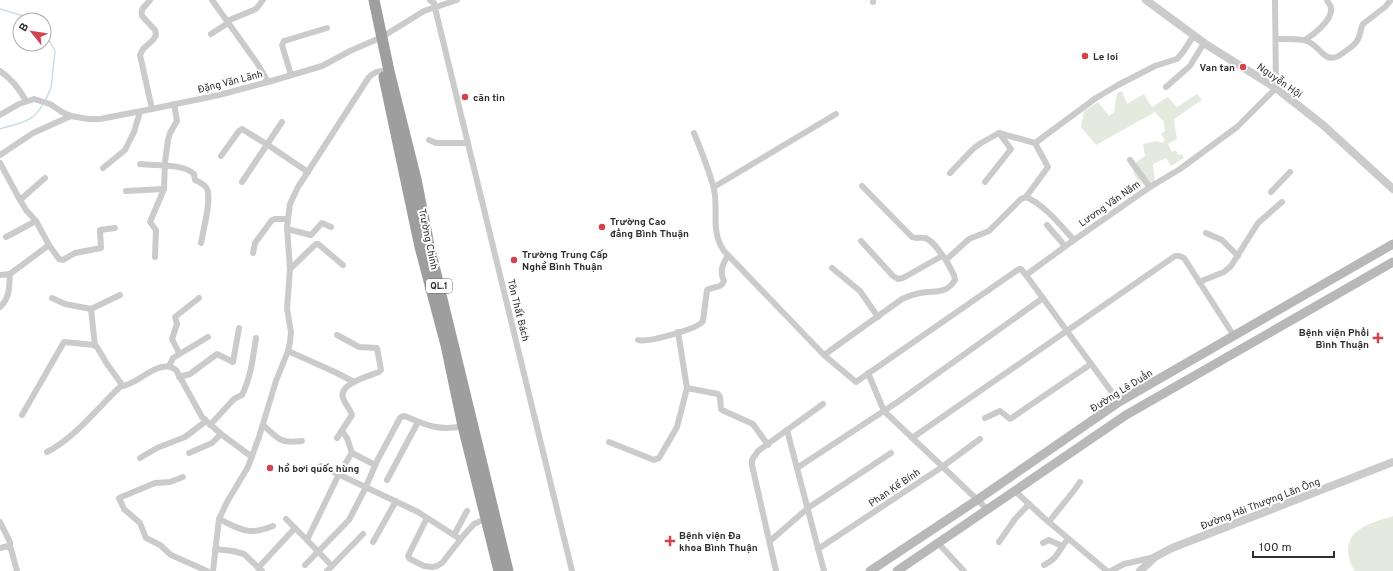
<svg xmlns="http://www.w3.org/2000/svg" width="1393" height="571" font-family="Overpass,sans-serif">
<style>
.green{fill:#e4eadd}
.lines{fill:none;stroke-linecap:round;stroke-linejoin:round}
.stream{stroke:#cbdce7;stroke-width:1.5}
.minor{stroke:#cbcbcb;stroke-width:6}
.tertiary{stroke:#cbcbcb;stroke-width:8}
.secondary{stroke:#b8b8b8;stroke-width:9}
.trunk{stroke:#9e9e9e;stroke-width:11}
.poi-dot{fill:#d1434d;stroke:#fff;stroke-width:1.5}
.labels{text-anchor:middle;stroke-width:4;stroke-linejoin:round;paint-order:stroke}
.shield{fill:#fff;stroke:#6d6d6d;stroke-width:1}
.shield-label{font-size:9px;font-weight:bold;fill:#2e2e2e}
.poi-label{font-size:10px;font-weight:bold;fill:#2e2e2e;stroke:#fff;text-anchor:start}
.street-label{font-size:10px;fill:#2e2e2e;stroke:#fff}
</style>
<rect width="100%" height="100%" fill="#fff"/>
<g class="green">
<path d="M 1122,91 L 1127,104 L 1144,94 L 1152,107 L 1168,97 L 1177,107 L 1197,94 L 1202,100 L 1174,119 L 1177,139 L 1168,144 L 1172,152 L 1176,150 L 1178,155 L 1182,154 L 1184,158 L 1171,166 L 1166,158 L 1153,164 L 1155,182 L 1146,187 L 1136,178 L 1131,166 L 1145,156 L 1143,144 L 1156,141 L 1162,143 L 1165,140 L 1161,134 L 1165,131 L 1164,122 L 1155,112 L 1096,145 L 1081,127 L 1084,111 L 1098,102 L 1109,116 L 1114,112 L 1117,93 Z"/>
<path d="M 1393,516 L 1393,571 L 1355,571 C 1351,566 1349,560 1348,553 C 1347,527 1373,523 1393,516 Z"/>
</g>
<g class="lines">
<g class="stream">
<path d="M 0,9 L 37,20"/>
<path d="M 44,31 L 55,51 L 51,88 L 45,101"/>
<path d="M 0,129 C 19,123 33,123 43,104"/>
</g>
<g class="minor">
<path d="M 150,0 C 146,6 140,8 142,16 L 155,30 L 156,35 L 153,40 L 143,49 L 140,55 L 152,109"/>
<path d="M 212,0 L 257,63 L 268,82"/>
<path d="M 430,0 L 434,3 L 435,8 L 572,571"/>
<path d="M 873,0 L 873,2"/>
<path d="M 227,21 L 256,9 L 263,0"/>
<path d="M 211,34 L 228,23"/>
<path d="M 1276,39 C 1285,39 1298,38 1307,41 C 1322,47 1325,67 1343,53 C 1348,49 1354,46 1357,41 C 1361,35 1360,29 1363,24 L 1385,7 L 1391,0"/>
<path d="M 1305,40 C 1313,35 1333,20 1331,8 C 1331,5 1328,3 1327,0"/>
<path d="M 0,71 C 12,79 19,88 26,101"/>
<path d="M 291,75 L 282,45 L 284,41 L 327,28"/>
<path d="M 1166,87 L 1190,66 L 1204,43"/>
<path d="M 0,115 L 19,104 L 34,99 L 50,104 L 62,112 L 71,116 L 88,119 L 100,119 L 152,109 L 219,95 L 268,82 L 322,66 L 350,51 L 382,37 L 424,11 L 457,0"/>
<path d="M 694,133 C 701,150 708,168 713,185 C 720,208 709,229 724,251 L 824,355 L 856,382 L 1019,269 L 1021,269 L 1026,275 L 1119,402"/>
<path d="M 429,140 L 436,143 L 468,143"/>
<path d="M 0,155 L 33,133 L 71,116"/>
<path d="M 221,156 L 239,131 L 242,129 L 268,145 L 308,172"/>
<path d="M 1130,160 L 1150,187"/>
<path d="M 0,163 L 20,200 L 26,210 L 36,221 L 49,245 L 59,259 L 63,260 L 75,253 L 101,248 L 100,230 L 115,228"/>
<path d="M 140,164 C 156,166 182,163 194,174 L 195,180 C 199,182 205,184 207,189 C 212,199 203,231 201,243"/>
<path d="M 103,168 L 125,150 L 134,132 L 140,112"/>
<path d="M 950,173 L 974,148 L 981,143 L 999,133 L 1035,143 L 1096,98 L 1118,85 L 1155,66 L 1177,59 L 1183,52 L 1194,35"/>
<path d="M 242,182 L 282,122"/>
<path d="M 985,182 L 1011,149 L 999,133"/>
<path d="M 862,186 L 912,237 C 917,239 920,237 925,238 C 933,240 941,254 946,260"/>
<path d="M 714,187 L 836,114"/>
<path d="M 126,191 L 164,189"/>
<path d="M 1271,192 L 1290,172"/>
<path d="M 1026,197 L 1048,167 L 1035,143"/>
<path d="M 20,200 L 45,178"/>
<path d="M 1047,225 L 1065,246"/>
<path d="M 287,229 L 311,235 L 322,223 L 331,227"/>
<path d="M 1206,233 L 1222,240 L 1238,256"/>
<path d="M 6,237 L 36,221"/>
<path d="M 861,241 L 893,276 L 898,279 L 903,278 L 942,256"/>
<path d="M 253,253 L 255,243 L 272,220 L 275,219 L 288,219"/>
<path d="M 155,257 L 156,230 L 150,222 L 164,189 L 165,162 L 168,140 L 170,133 L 177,121 L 174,104"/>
<path d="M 832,268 L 860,291 L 878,317"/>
<path d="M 290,269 L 316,244 L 318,244 L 343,265"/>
<path d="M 0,275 L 10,274 L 49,245"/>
<path d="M 1026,275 L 1074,240"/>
<path d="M 1199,282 L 1224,272 L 1231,266 L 1258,223 L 1282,202"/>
<path d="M 52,298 L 65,304 L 91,309"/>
<path d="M 0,307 C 10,298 9,287 10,274"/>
<path d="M 337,335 L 359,347 L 377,348 L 381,370 L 379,372 C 369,376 338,384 343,398 C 345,404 350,409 352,415 L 337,438"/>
<path d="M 638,340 C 647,343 698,329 703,321 L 707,290 C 713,286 721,289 724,281 C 719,271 723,264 728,255"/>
<path d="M 95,346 L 91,309 L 120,295"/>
<path d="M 288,351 L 337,373 L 354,382"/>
<path d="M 179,353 L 172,339 L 177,324 L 175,317 L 199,298"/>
<path d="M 824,355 L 902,299 C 908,296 914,294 920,293 C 934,290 946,295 955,280 L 954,275 L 946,260 L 969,239 L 989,231 L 1021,199 L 1026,197 C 1046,206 1060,225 1074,240 L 1150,187 L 1180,169 L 1237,127 L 1276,88 L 1275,0"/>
<path d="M 169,366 L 173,358 L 208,337"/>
<path d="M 868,373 L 884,411 L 987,509"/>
<path d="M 179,377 L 190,374 L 217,354 L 233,362 L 239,328"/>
<path d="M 687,388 L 718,394 L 720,397 L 721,409 L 722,410 L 753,424 L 768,445"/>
<path d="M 22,415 L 64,342 L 94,345 L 97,347 L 107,364 L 123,386 C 139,383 154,363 171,367 L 176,370 L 202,417 L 221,434 L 252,457"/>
<path d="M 985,418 L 1000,411 L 1010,419 L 1091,364"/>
<path d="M 210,425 L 234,399 L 242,395 C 251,377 253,357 256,338"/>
<path d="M 263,425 C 279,439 280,444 302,441"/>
<path d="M 787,430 L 824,571"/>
<path d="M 342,431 L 347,438 L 352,453 L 375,465"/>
<path d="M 912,438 L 1175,256 L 1179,256 L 1184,258 L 1234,336"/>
<path d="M 609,442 L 654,460 L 659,458 L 677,427 L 687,388 L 678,332"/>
<path d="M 47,452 C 75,438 99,406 122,385"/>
<path d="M 189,453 L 212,443 L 221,434"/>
<path d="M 140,458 L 157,448 L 185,437 L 206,421"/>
<path d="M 321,466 L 418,512 L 460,539"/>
<path d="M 797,468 L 899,401 L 1043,298"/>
<path d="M 183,477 L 170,482 L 155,483 L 119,498 L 124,509 L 140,523 L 146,538 L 160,545 L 171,555 L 207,571"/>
<path d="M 387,480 L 418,422"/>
<path d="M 1015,491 L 1044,518 L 1107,571"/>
<path d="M 427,518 L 408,556 L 410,559 L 424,566 L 432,567 L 437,566 L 442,563 L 464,535 L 474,524 L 487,518"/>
<path d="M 219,519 C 242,530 248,536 273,526"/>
<path d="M 286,519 L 307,540"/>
<path d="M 0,522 L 10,542 L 10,548"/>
<path d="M 1049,522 C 1059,508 1071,496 1080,482"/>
<path d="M 454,535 L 467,511"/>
<path d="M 770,541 L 808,508 L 891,453"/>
<path d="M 373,542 L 396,501"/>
<path d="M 999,542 L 1015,519 L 1029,504"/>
<path d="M 938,543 L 964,571"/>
<path d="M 1043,543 L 1049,540 L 1062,546"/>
<path d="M 0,548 L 8,546 L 11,549 L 17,571"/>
<path d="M 215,549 L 233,551 L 244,554 L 262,571"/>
<path d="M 818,549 L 942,467 L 980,439"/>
<path d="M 305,565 L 349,520 L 364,491 L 377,461 L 400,418 L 403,416 L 407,417 C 428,426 440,431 463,426"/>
<path d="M 1044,565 C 1059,558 1058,550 1068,539"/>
<path d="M 332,566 L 363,534"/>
<path d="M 258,568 L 295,528"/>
<path d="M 213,571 L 219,519 L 227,502 L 248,467 L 259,437 L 276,381 L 288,351 L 290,342 L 291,332 L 287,309 L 290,269 L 287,227 L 290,204 L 298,187 L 369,77 C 375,71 382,70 389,71"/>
<path d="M 327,571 L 332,566 L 307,540 L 339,474 L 348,459 L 352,453"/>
<path d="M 776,571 L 752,465 L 752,460 L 758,451 L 823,404"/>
<path d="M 1111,571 L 1124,564 L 1155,557"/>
</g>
<g class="tertiary">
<path d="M 1146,0 L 1207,45 L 1276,88 L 1323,125 L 1393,189"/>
<path d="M 1140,571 L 1155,557 L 1172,548 L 1393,462"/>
</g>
<g class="secondary">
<path d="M 870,571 L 977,500 L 1119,402 L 1393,244"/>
<path d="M 897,571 L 1126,415 L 1393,262"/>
</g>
<g class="trunk">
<path d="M 374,0 L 389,71 L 416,179 L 429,245 L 508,571"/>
<path d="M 384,77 L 420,247 L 446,345 L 463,426 L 499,571"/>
</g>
</g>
<g class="poi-dot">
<circle cx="1085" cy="56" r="4"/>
<circle cx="1243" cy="67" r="4"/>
<circle cx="465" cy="97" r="4"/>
<circle cx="602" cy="227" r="4"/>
<circle cx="514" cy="260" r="4"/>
<path d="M1376 332h4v4h4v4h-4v4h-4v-4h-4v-4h4z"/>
<circle cx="270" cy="468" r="4"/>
<path d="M668 535h4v4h4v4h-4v4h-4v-4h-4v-4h4z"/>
</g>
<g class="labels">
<rect class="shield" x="426" y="279" width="26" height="14" rx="3"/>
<g class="shield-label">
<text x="439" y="289">QL.1</text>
</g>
<g class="poi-label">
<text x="1093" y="60">Le loi</text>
<text x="1235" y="71" text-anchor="end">Van tan</text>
<text x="473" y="101">căn tin</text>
<text x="610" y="225">Trường Cao<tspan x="610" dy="12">đẳng Bình Thuận</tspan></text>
<text x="522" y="258">Trường Trung Cấp<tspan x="522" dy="12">Nghề Bình Thuận</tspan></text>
<text x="1369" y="336" text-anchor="end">Bệnh viện Phổi<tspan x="1369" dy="12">Bình Thuận</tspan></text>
<text x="278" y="472">hồ bơi quốc hùng</text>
<text x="679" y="539">Bệnh viện Đa<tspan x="679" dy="12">khoa Bình Thuận</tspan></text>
</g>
<g class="street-label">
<text transform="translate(1280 80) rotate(35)" y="4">Nguyễn Hội</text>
<text transform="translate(230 81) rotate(-14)" y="4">Đặng Văn Lãnh</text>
<text transform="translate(1109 203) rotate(-35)" y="4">Lương Văn Năm</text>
<text transform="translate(429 239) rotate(78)" y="4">Trường Chinh</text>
<text transform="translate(519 310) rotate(76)" y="4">Tôn Thất Bách</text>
<text transform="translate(1121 390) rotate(-32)" y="4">Đường Lê Duẩn</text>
<text transform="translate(894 487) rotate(-34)" y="4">Phan Kế Bính</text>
<text transform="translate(1260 503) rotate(-21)" y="4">Đường Hải Thượng Lãn Ông</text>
</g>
</g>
<g transform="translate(32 32) rotate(300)"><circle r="19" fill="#ffffff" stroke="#ababab"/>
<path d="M0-3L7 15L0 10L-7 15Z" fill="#d1434d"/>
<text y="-6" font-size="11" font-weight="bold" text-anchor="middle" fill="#2e2e2e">B</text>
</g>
<path d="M1253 551v6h81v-6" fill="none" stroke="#2e2e2e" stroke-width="2"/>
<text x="1259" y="551" font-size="12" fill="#2e2e2e" stroke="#ffffff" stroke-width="3" paint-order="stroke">100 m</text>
</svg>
